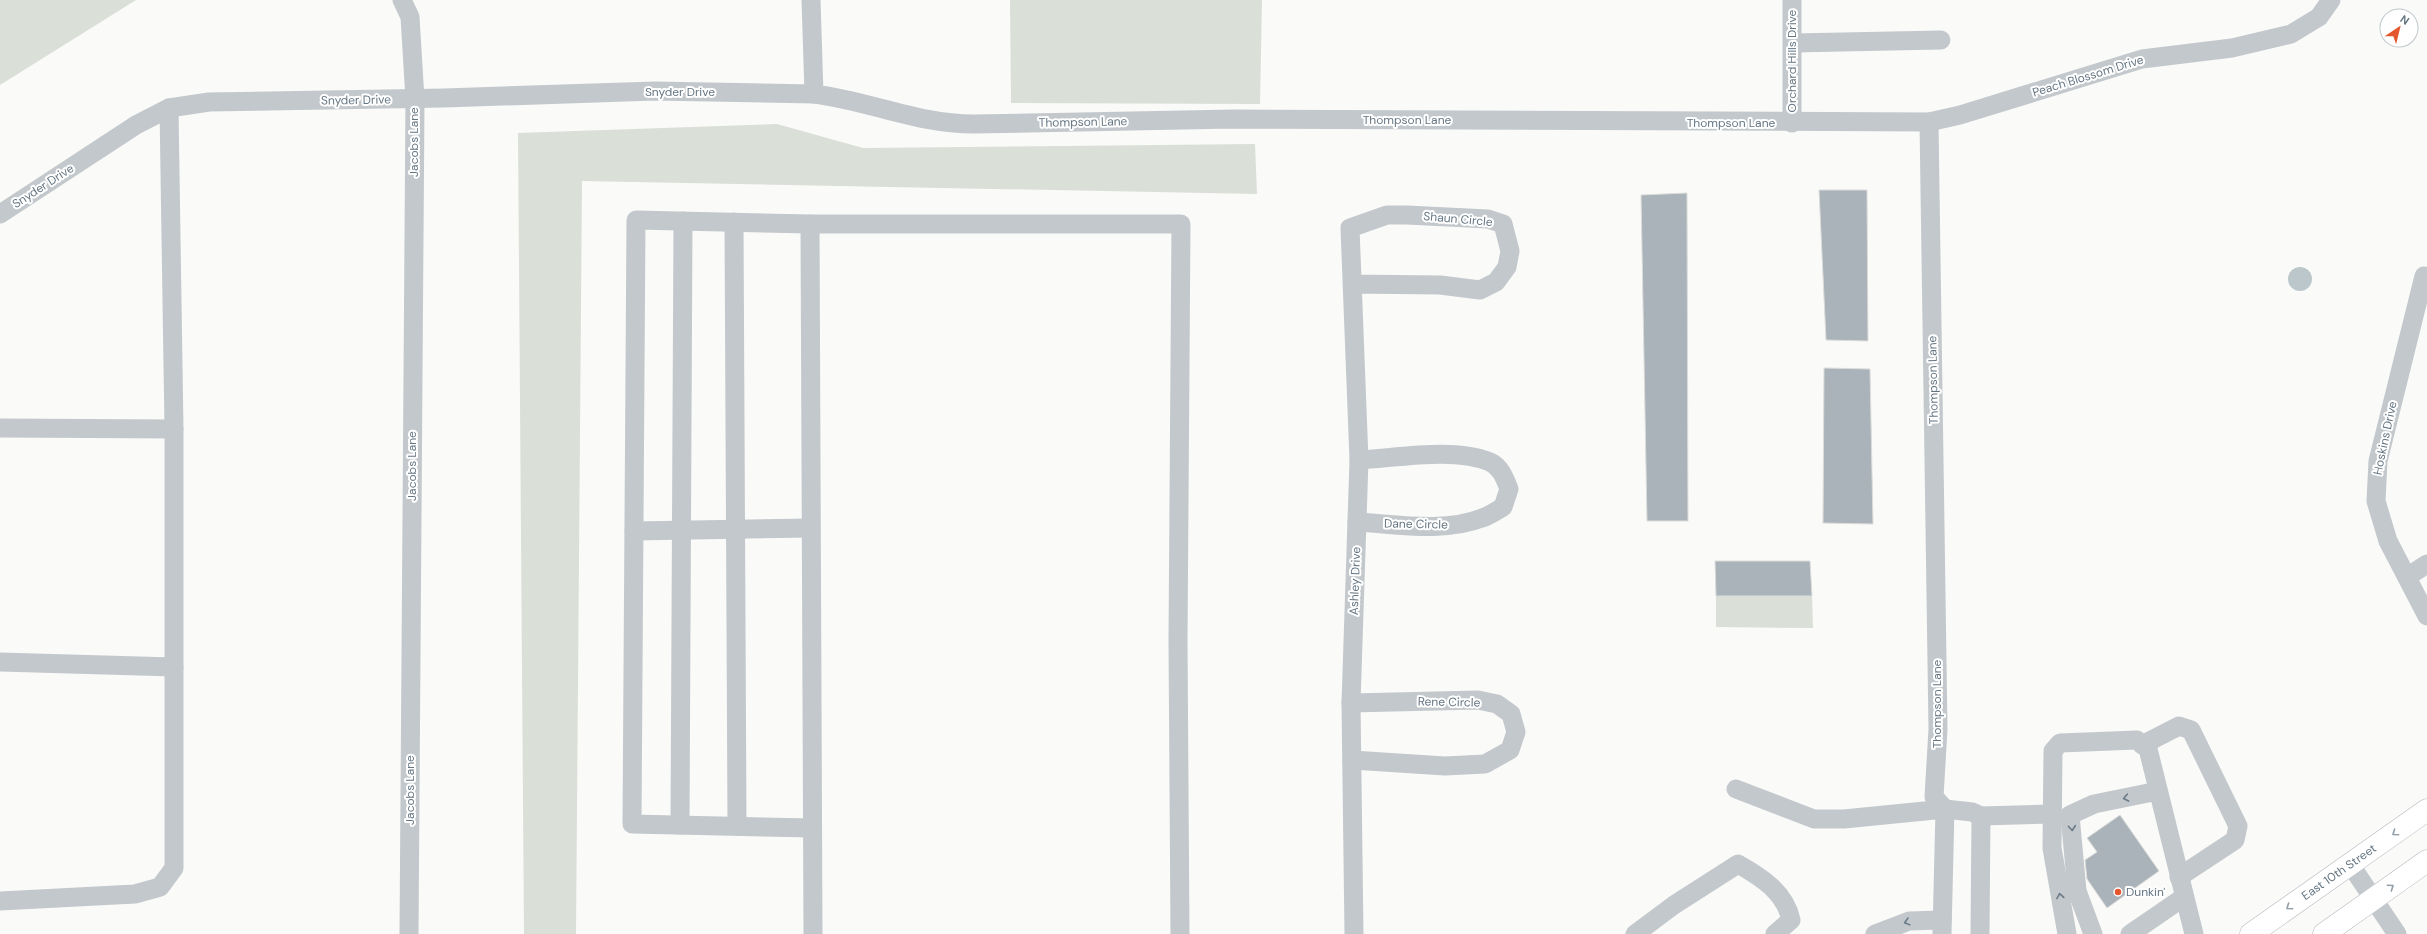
<svg xmlns="http://www.w3.org/2000/svg" width="2427" height="934" font-family="'DM Sans',sans-serif">
<style>
.green{fill:#dadfd7}
.water{fill:#bbc7cb}
.building{fill:#aab3b9;stroke:#dcdcda}
.lines{fill:none;stroke-linecap:round;stroke-linejoin:round}
.major-casing{stroke:#b5babe;stroke-width:23}
.minor{stroke:#c3c8cc;stroke-width:19}
.major{stroke:#fff;stroke-width:22}
.oneway{stroke:#6a7a87}
.oneway2{stroke:#939fa8}
.poi-dot{fill:#e4572e;stroke:#fff;stroke-width:1.5}
.labels{text-anchor:middle;stroke-width:4;stroke-linejoin:round;paint-order:stroke}
.street-label{font-size:12px;fill:#657683;stroke:#fff}
.poi-label{font-size:12px;fill:#657683;stroke:#fff;text-anchor:start}
</style>
<rect width="100%" height="100%" fill="#fafaf8"/>
<g class="green">
<path d="M 0,0 L 136,0 L 0,85 Z"/>
<path d="M 1010,0 L 1262,0 L 1260,104 L 1011,103 Z"/>
<path d="M 777,124 L 863,148 L 1255,144 L 1257,194 L 582,181 L 576,934 L 524,934 L 518,133 Z"/>
<path d="M 1716,596 L 1812,596 L 1813,628 L 1716,627 Z"/>
</g>
<circle class="water" cx="2300" cy="279" r="12"/>
<g class="building">
<path d="M 1819,190 L 1867,190 L 1868,341 L 1826,340 Z"/>
<path d="M 1687,193 L 1688,521 L 1647,521 L 1641,195 Z"/>
<path d="M 1824,368 L 1870,369 L 1873,524 L 1823,523 Z"/>
<path d="M 1715,561 L 1810,561 L 1812,596 L 1716,596 Z"/>
<path d="M 2120,815 L 2159,871 L 2107,908 L 2087,879 L 2085,860 L 2097,852 L 2087,838 Z"/>
</g>
<g class="lines">
<g class="major-casing">
<g id="major">
<path d="M 2251,934 L 2427,810"/>
<path d="M 2324,934 L 2427,861"/>
</g>
</g>
<g class="minor">
<path d="M 402,0 L 410,17 L 415,99 L 409,934"/>
<path d="M 811,0 L 814,94 C 870,101 917,124 974,124 L 1234,119 L 1929,122 L 1938,729 L 1934,797 L 1945,809 L 1942,934"/>
<path d="M 1792,0 L 1792,123"/>
<path d="M 1793,43 L 1941,40"/>
<path d="M 1929,122 L 1960,115 L 2142,59 L 2232,48 L 2291,34 L 2319,17 L 2331,0"/>
<path d="M 0,214 L 136,125 L 169,108 L 209,102 L 444,98 L 655,91 L 814,94"/>
<path d="M 734,222 L 737,826"/>
<path d="M 810,224 L 636,220 L 632,824 L 812,828"/>
<path d="M 2424,276 L 2378,461 L 2376,501 L 2388,541 L 2427,616"/>
<path d="M 1352,284 L 1440,285 L 1480,290 L 1496,282 L 1507,267 L 1510,251 L 1503,224 L 1488,219 L 1407,215 L 1387,215 L 1350,228 L 1359,460 L 1351,703 L 1354,934"/>
<path d="M 0,428 L 174,429"/>
<path d="M 1357,522 C 1396,524 1444,533 1482,518 C 1489,516 1496,511 1503,507 L 1509,489 C 1505,479 1501,467 1490,462 C 1454,447 1397,458 1359,460"/>
<path d="M 634,531 L 811,528"/>
<path d="M 2407,577 L 2427,564"/>
<path d="M 0,662 L 174,667"/>
<path d="M 1351,703 L 1478,700 L 1497,704 L 1511,714 L 1516,732 L 1510,750 L 1485,764 L 1445,766 L 1352,760"/>
<path d="M 2142,745 L 2179,726 L 2191,730 L 2238,826 L 2235,840 L 2179,877"/>
<path d="M 1736,789 L 1814,819 L 1844,819 L 1945,809 L 1972,812 L 1981,816 L 1980,934"/>
<path d="M 1981,816 L 2052,814"/>
<path d="M 680,825 L 683,221"/>
<path d="M 2350,864 L 2397,934"/>
<path d="M 0,901 L 135,894 L 160,887 L 174,868 L 174,429 L 169,108"/>
<path d="M 813,934 L 810,224 L 1181,224 L 1178,640 L 1180,934"/>
<path d="M 1635,934 L 1674,905 L 1738,864 C 1761,877 1785,892 1791,920 L 1775,934"/>
<path d="M 1875,934 L 1909,921 L 1942,920"/>
<path d="M 2067,934 L 2052,848 L 2053,751 L 2060,743 L 2137,740 L 2148,749 L 2194,934"/>
<path d="M 2093,934 L 2077,891 L 2070,815 L 2094,804 L 2158,791"/>
<path d="M 2130,934 L 2184,897"/>
</g>
<use href="#major" class="major"/>
</g>
<defs><path id="oneway-chevron" d="M-2-3.5L2.5 0L-2 3.5" fill="none" stroke-width="1.6" stroke-linecap="round" stroke-linejoin="round"/></defs>
<g class="oneway">
<use href="#oneway-chevron" transform="translate(2126 798) rotate(169)"/>
<use href="#oneway-chevron" transform="translate(2072 828) rotate(85)"/>
<use href="#oneway-chevron" transform="translate(2060 896) rotate(-100)"/>
<use href="#oneway-chevron" transform="translate(1907 922) rotate(165)"/>
</g>
<g class="oneway2">
<use href="#oneway-chevron" transform="translate(2395 833) rotate(145)"/>
<use href="#oneway-chevron" transform="translate(2391 887) rotate(-35)"/>
<use href="#oneway-chevron" transform="translate(2289 907) rotate(145)"/>
</g>
<circle class="poi-dot" cx="2118" cy="892" r="4"/>
<g class="labels">
<g class="street-label">
<text transform="translate(1792 61) rotate(-90)" y="4">Orchard Hills Drive</text>
<text transform="translate(2088 76) rotate(-17)" y="4">Peach Blossom Drive</text>
<text x="680" y="96">Snyder Drive</text>
<text transform="translate(356 100) rotate(-1)" y="4">Snyder Drive</text>
<text x="1407" y="124">Thompson Lane</text>
<text transform="translate(1083 122) rotate(-1)" y="4">Thompson Lane</text>
<text x="1731" y="127">Thompson Lane</text>
<text transform="translate(414 142) rotate(-90)" y="4">Jacobs Lane</text>
<text transform="translate(43 186) rotate(-33)" y="4">Snyder Drive</text>
<text transform="translate(1458 219) rotate(5)" y="4">Shaun Circle</text>
<text transform="translate(1933 380) rotate(-91)" y="4">Thompson Lane</text>
<text transform="translate(2385 438) rotate(-78)" y="4">Hoskins Drive</text>
<text transform="translate(412 466) rotate(-90)" y="4">Jacobs Lane</text>
<text transform="translate(1416 524) rotate(1)" y="4">Dane Circle</text>
<text transform="translate(1355 581) rotate(-88)" y="4">Ashley Drive</text>
<text transform="translate(1449 702) rotate(1)" y="4">Rene Circle</text>
<text transform="translate(1937 704) rotate(-90)" y="4">Thompson Lane</text>
<text transform="translate(410 790) rotate(-90)" y="4">Jacobs Lane</text>
<text transform="translate(2339 872) rotate(-35)" y="4">East 10th Street</text>
</g>
<g class="poi-label">
<text x="2126" y="896">Dunkin'</text>
</g>
</g>
<g transform="translate(2399 28) rotate(35)"><circle r="19" fill="#ffffff" stroke="#c1c8cd"/>
<path d="M0-3L7 15L0 10L-7 15Z" fill="#e4572e"/>
<text y="-6" font-size="11" font-weight="bold" text-anchor="middle" fill="#657683">N</text>
</g>
</svg>
